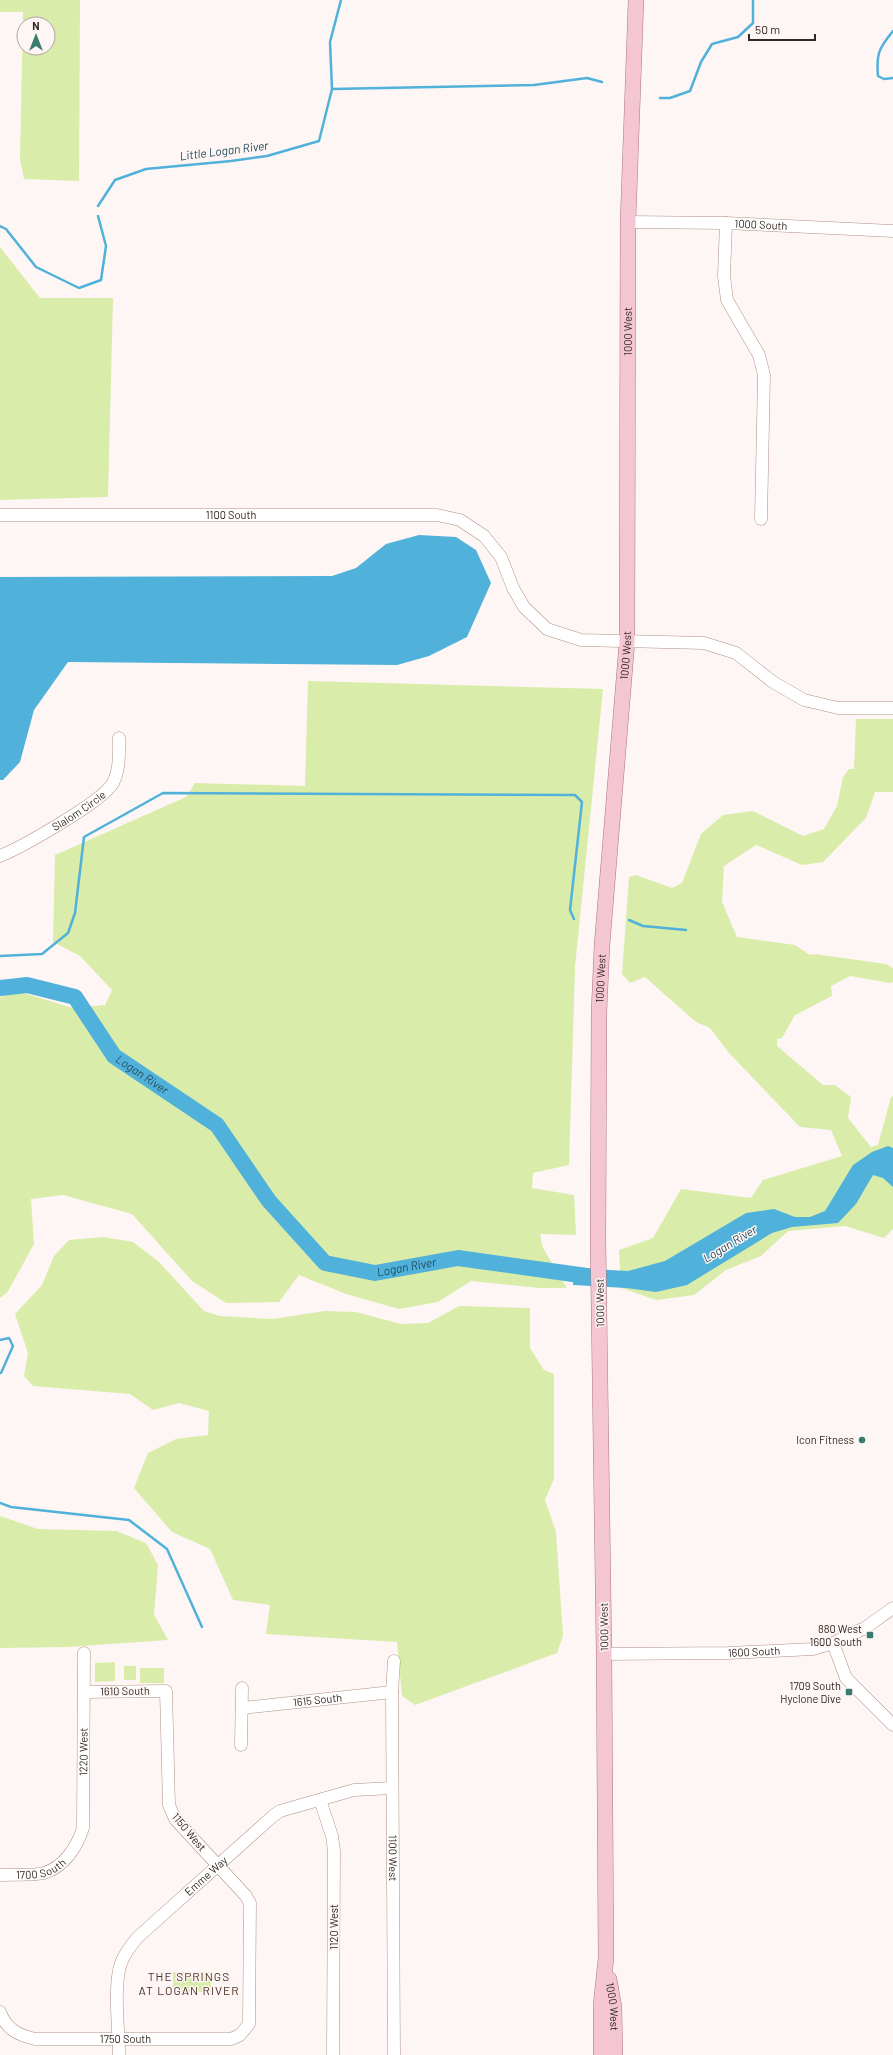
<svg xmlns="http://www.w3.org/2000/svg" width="893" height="2055" font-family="Barlow,sans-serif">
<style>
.green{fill:#daecaa;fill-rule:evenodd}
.water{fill:#50b1da}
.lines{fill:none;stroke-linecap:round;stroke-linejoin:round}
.stream{stroke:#50b1da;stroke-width:2.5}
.river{stroke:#50b1da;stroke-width:16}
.minor-casing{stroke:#b09184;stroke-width:13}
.major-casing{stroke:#ac7682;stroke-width:16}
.minor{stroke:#fff;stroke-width:12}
.major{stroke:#f4c6d3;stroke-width:15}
.poi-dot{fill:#387c70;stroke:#fef6f4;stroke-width:1.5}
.labels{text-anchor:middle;stroke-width:3;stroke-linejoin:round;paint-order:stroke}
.street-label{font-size:11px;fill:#332722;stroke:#fef6f4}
.poi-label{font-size:11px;fill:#332722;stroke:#fef6f4;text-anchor:end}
.water-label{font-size:12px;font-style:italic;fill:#244e60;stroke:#fef6f4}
.neighbourhood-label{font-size:12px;letter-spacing:1px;fill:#4d3228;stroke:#fef6f4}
</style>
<rect width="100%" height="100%" fill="#fef6f4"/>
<g class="green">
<path d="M 0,0 L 80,0 L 79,181 L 24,179 L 20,159 L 23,12 L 0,12 ZM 24,24 L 48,24 L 48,48 L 24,48 Z"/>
<path d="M 0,247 L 40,298 L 113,298 L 108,497 L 0,500 Z"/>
<path d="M 308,681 L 603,689 L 575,967 L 569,1165 L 533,1173 L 532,1188 L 574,1195 L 576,1235 L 540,1234 L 543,1248 L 567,1288 L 540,1288 L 471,1281 L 438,1302 L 399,1309 L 346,1294 L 299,1275 L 279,1302 L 226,1303 L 192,1281 L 132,1214 L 63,1195 L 31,1199 L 34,1244 L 7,1293 L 0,1298 L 0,997 L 17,991 L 73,1008 L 105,1005 L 112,990 L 80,956 L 53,942 L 55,855 L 186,797 L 195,783 L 305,786 Z"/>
<path d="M 856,719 L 893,719 L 893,792 L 875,792 L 866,818 L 823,862 L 802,865 L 756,845 L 724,866 L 722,902 L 737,937 L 795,945 L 810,955 L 814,954 L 886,964 L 893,968 L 893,982 L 890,983 L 850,976 L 831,986 L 832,996 L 795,1015 L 782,1038 L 777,1039 L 777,1046 L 823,1085 L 835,1085 L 851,1097 L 848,1118 L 871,1147 L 878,1145 L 891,1097 L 893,1096 L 893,1229 L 884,1238 L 845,1226 L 788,1231 L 761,1256 L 726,1270 L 694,1295 L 656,1300 L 621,1288 L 619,1250 L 653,1238 L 681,1189 L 751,1198 L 763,1180 L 842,1156 L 831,1130 L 800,1127 L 729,1053 L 710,1028 L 696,1022 L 645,977 L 630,983 L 622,974 L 629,877 L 636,875 L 672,888 L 682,883 L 701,834 L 723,815 L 753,811 L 803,836 L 824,829 L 837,806 L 843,777 L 849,769 L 854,769 Z"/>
<path d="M 103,1237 L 133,1242 L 158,1261 L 204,1311 L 220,1316 L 273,1319 L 325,1311 L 356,1312 L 401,1324 L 428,1323 L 459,1306 L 530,1308 L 530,1348 L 544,1370 L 554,1374 L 554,1479 L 545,1500 L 556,1532 L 563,1636 L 557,1653 L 415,1705 L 402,1696 L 397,1642 L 266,1634 L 270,1605 L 233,1600 L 210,1549 L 172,1532 L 134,1488 L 148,1453 L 176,1439 L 208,1435 L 209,1411 L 179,1403 L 153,1410 L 130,1394 L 33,1386 L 24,1376 L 28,1353 L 15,1314 L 42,1285 L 54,1256 L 69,1240 Z"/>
<path d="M 0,1516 L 38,1529 L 116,1531 L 146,1543 L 158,1565 L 154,1615 L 168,1640 L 67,1647 L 0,1648 Z"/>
<path d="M 115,1662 L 115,1681 L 95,1682 L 95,1663 Z"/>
<rect x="124" y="1666" width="12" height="14"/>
<rect x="140" y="1668" width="24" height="15"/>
<rect x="173" y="1972" width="38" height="20"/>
</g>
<g class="water">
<path d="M 419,535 L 456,537 L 476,550 L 491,583 L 467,637 L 429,656 L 397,665 L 68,662 L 34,710 L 20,762 L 3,780 L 0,780 L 0,577 L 332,576 L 356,568 L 386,544 Z"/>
<path d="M 888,1146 L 893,1148 L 893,1187 L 883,1178 L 873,1175 L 856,1204 L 838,1223 L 792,1227 L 772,1233 L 687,1285 L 656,1292 L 626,1288 L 573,1285 L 574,1268 L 628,1271 L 665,1261 L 746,1213 L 774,1209 L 795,1217 L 810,1217 L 825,1211 L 853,1165 L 872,1152 Z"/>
</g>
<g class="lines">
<g class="stream">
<path d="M 893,31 C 879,48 876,54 878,76 L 884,79 L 893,78"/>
<path d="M 332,89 L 534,85 L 587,78 L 602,82"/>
<path d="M 660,98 L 670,98 L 690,91 L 701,62 L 712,44 L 738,37 L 753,23 L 753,0"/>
<path d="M 98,206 L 115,180 L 146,169 L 231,161 L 267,156 L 319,141 L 332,89 L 330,42 L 341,0"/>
<path d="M 0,226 L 6,229 L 36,267 L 79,288 L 101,280 L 106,246 L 98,216"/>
<path d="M 629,920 L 643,926 L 686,930"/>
<path d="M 0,956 L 42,954 L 68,933 L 75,913 L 84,837 L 163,793 L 575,795 L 582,802 L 570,910 L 574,919"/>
<path d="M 0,1340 L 9,1338 L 13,1346 L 1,1373"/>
<path d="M 0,1503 L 11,1507 L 129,1520 L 167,1549 L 202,1627"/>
</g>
<path class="river" id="s1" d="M 0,988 L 27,985 L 75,997 L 114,1056 L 217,1125 L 269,1201 L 325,1263 L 375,1273 L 458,1258 L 594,1277"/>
<g class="minor-casing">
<g id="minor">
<path id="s2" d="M 628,222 L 726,223 L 893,231"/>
<path d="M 726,223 L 724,276 L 727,300 L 759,355 L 764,375 L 761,519"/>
<path id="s3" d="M 0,515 L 437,515 L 460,520 L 484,536 L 501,557 L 513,588 L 524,607 L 547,629 L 581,640 L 704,643 L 736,653 L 773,682 L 804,700 L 838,708 L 893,708"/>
<path id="s4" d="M 0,856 C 22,847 102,802 113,783 C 120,769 119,754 119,738"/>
<path d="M 833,1643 L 846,1678 L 893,1725"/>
<path id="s5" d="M 604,1654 L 729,1653 L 813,1649 L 833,1643 L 865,1628 L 893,1608"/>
<path id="s6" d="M 394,1661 L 392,1692 L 394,2055"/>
<path id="s7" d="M 242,1708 L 392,1692"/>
<path d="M 241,1745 L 242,1688"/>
<path d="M 320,1800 L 332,1836 L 334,1851 L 333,2055"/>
<path id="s8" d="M 0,1875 C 13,1874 31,1876 44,1873 C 64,1867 77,1847 83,1828 L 84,1653"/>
<path id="s9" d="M 0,2012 C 6,2029 18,2035 35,2039 L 231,2039 L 240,2035 L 249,2024 L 250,1903 L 246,1896 L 175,1819 L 169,1805 L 166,1691 L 84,1692"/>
<path id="s10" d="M 119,2055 C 119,2030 113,1986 121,1963 C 125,1953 131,1945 138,1937 L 273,1816 L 280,1811 L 354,1790 L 392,1788"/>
</g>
</g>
<g class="major-casing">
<g id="major">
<path id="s11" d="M 609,1979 L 614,2007 L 615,2055"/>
<path id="s12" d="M 601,2055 L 601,2005 L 606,1958 L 604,1654 L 598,1240 L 599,1012 L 602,945 L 627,642 L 628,222 L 636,0"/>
</g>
</g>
<use href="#minor" class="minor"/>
<use href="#major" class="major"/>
</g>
<g class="poi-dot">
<circle cx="862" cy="1440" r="4"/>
<rect x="866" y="1631" width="8" height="8" rx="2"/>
<rect x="845" y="1688" width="8" height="8" rx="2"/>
</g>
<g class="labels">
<g class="street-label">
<text dy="4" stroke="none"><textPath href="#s2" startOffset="133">1000 South</textPath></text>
<text dy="4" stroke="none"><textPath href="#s12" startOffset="1725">1000 West</textPath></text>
<text dy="4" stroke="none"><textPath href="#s3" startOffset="231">1100 South</textPath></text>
<text dy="4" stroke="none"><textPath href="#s12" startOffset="1401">1000 West</textPath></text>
<text dy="4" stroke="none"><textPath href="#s4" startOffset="91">Slalom Circle</textPath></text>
<text dy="4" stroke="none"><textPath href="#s12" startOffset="1077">1000 West</textPath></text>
<text transform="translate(600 1303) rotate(-91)" y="4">1000 West</text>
<text transform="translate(604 1627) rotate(-91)" y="4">1000 West</text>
<text dy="4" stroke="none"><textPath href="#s5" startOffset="150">1600 South</textPath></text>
<text transform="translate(125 1691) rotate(-1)" y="4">1610 South</text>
<text dy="4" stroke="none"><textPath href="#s7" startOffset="76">1615 South</textPath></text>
<text dy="4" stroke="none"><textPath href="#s8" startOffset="182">1220 West</textPath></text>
<text transform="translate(189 1832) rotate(50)" y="4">1150 West</text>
<text dy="4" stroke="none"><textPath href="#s6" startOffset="197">1100 West</textPath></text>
<text dy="4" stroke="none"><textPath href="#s8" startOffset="42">1700 South</textPath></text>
<text dy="4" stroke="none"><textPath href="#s10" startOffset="215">Emme Way</textPath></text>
<text transform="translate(334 1927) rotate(-90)" y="4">1120 West</text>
<text dy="4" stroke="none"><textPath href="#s11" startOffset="28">1000 West</textPath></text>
<text dy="4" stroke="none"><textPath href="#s9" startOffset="137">1750 South</textPath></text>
</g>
<g class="poi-label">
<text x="854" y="1444">Icon Fitness</text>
<text x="862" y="1633">880 West<tspan x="862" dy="13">1600 South</tspan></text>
<text x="841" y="1690">1709 South<tspan x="841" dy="13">Hyclone Dive</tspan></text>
</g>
<g class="water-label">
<text transform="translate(224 151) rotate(-7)" y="4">Little Logan River</text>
<text dy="4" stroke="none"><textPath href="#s1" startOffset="181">Logan River</textPath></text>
<text transform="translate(730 1244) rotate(-31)" y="4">Logan River</text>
<text dy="4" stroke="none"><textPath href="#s1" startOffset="530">Logan River</textPath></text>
</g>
<g class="neighbourhood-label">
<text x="189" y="1981">THE SPRINGS<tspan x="189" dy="14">AT LOGAN RIVER</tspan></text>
</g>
</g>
<g transform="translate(36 36)"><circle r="19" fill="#fef6f4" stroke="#ada3a0"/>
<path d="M0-3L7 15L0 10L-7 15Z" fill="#387c70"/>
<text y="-6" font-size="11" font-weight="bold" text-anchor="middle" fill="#332722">N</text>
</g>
<path d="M749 34v6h66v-6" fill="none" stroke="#332722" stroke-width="2"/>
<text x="755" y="34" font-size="12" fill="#332722" stroke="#fef6f4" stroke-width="3" paint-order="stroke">50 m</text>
</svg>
